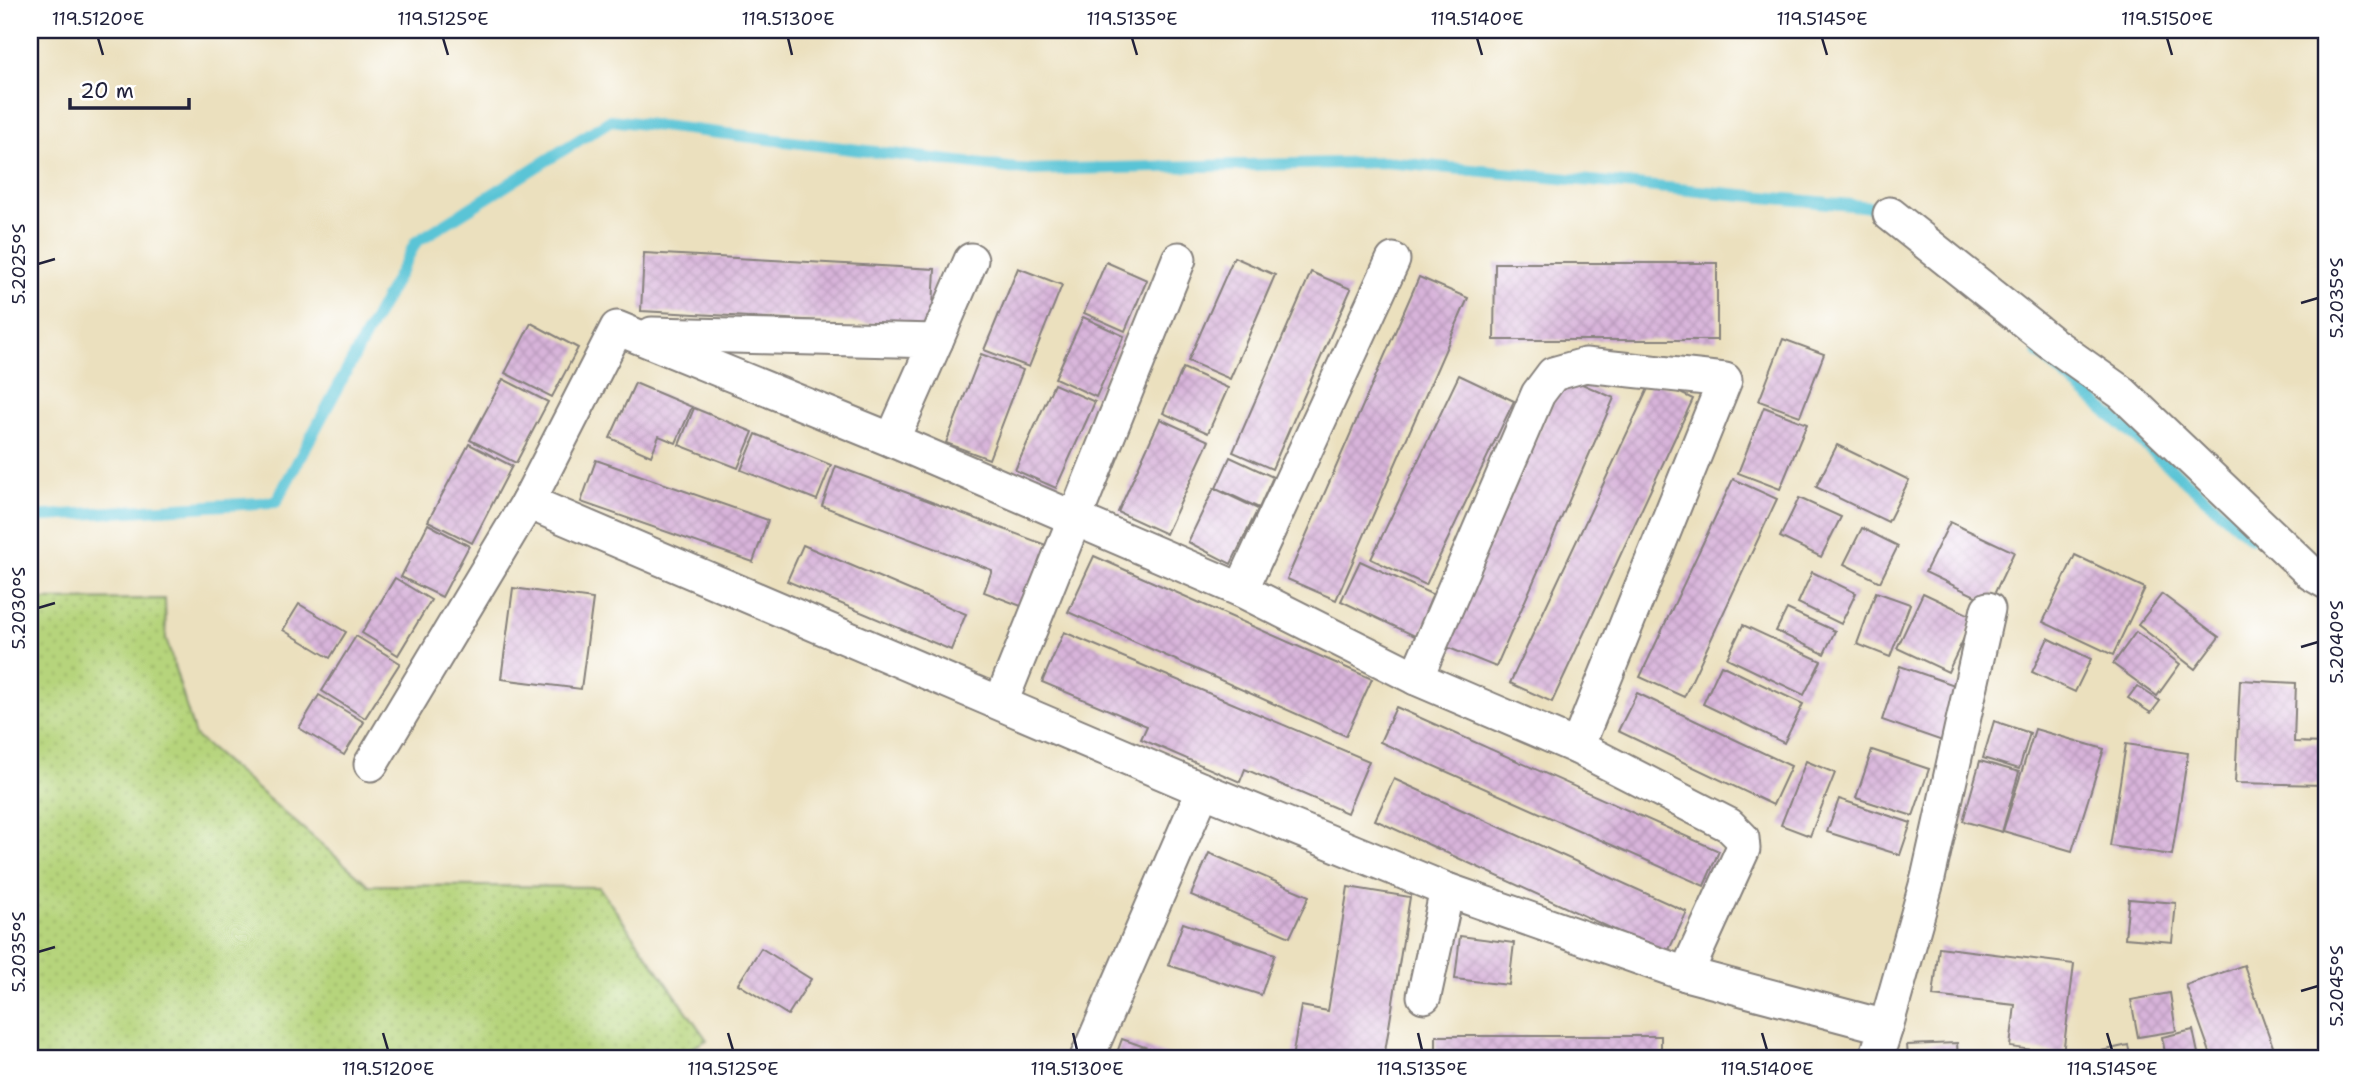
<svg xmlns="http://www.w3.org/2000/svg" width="2356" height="1088" font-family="'Shantell Sans',sans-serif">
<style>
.garden{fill:url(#garden-dots);stroke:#6c7b5b;stroke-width:2}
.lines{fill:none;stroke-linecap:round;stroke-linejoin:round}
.stream{stroke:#5ac4d6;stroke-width:12}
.building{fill:url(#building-cross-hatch)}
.minor-casing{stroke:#86817c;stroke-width:37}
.minor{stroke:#fff;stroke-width:33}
.ticks{fill:none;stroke:#22223b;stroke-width:2.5}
.neatline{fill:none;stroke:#22223b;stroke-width:2.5}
.ticks-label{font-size:18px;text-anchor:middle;fill:#22223b}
</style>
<defs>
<pattern id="garden-dots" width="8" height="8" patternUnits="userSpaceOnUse" patternTransform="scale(1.75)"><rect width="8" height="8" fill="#b6d47b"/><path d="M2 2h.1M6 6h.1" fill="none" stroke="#9cb66b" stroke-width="1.8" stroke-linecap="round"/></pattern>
<pattern id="building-cross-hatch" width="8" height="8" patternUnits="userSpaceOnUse" patternTransform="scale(1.75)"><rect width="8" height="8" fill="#d8b4da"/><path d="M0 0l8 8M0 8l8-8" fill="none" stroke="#b99abc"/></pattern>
</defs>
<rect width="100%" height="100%" fill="#fff"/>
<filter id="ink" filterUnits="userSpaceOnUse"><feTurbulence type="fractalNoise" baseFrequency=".0143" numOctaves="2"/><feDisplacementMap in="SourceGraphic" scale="14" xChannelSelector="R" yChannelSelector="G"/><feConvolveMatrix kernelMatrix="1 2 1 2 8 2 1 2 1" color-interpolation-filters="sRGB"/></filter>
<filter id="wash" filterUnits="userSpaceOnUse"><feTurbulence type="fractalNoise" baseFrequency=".00686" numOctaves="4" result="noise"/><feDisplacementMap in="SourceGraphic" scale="28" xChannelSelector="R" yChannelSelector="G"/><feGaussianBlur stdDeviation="1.57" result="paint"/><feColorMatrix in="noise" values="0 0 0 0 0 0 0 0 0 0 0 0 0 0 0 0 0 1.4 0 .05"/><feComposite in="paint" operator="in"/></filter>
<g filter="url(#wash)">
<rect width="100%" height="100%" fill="#ebe0be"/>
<path class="garden" d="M 165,599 L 166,638 L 195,736 L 369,885 L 599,887 L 707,1040 L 673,1058 L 30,1058 L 30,600 Z"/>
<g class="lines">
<g class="stream">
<path d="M 2038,352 L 2251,538"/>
<path d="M 30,517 L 276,502 L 416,242 L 611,120 L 1025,170 L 1385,162 L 1872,207 L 1887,220"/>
</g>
</g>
<g id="blocks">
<g class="building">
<path d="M 644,253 L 935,269 L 932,327 L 641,311 Z"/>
<path d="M 1234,257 L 1275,275 L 1230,379 L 1188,361 Z"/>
<path d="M 1106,262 L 1147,280 L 1125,331 L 1084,313 Z"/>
<path d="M 1495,263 L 1717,263 L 1717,340 L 1494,340 Z"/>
<path d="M 1018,268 L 1062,285 L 1029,367 L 984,350 Z"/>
<path d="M 1311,272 L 1351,289 L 1272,469 L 1233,452 Z"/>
<path d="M 1419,277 L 1468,298 L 1336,600 L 1287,579 Z"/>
<path d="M 1083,317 L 1124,336 L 1096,397 L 1055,378 Z"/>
<path d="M 531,323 L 578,348 L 552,397 L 505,373 Z"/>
<path d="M 1783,339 L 1824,354 L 1800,416 L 1759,401 Z"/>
<path d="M 981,354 L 1023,370 L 989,459 L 946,443 Z"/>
<path d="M 1183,368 L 1228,388 L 1208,433 L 1163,413 Z"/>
<path d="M 1459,375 L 1514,401 L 1426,585 L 1371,559 Z"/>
<path d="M 1564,376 L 1614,398 L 1496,667 L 1444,646 Z"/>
<path d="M 503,379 L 548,402 L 516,463 L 470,440 Z"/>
<path d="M 1652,380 L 1693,399 L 1552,702 L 1510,683 Z"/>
<path d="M 635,383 L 692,407 L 676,443 L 659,436 L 651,456 L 610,438 Z"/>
<path d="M 1054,384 L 1095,402 L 1056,488 L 1015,470 Z"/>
<path d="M 1764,407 L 1807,424 L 1780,489 L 1738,473 Z"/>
<path d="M 694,408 L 753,432 L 738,468 L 679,445 Z"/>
<path d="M 1160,419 L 1209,441 L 1166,534 L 1118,512 Z"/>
<path d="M 756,434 L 831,465 L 817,500 L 741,470 Z"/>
<path d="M 469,444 L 512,466 L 472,543 L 428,521 Z"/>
<path d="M 1837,445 L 1909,480 L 1888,522 L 1816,487 Z"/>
<path d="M 1230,457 L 1273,477 L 1259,508 L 1216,488 Z"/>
<path d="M 596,460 L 768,520 L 753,562 L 581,502 Z"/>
<path d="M 836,466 L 1054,548 L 1029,609 L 984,592 L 992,570 L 822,506 Z"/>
<path d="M 1733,479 L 1777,499 L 1684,697 L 1640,677 Z"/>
<path d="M 1214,488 L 1258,509 L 1231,564 L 1188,542 Z"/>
<path d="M 1799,498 L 1841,517 L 1821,557 L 1780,537 Z"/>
<path d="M 1950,522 L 2014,552 L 1990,603 L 1925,572 Z"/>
<path d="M 428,524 L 469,546 L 442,597 L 401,577 Z"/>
<path d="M 1862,528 L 1898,546 L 1880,582 L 1844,564 Z"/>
<path d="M 803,545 L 966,614 L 951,650 L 787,581 Z"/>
<path d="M 2075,555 L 2145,588 L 2113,655 L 2043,622 Z"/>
<path d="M 1094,556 L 1372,679 L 1346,736 L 1068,612 Z"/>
<path d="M 1360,561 L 1438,597 L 1419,638 L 1341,601 Z"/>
<path d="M 1812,572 L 1856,593 L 1841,624 L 1798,603 Z"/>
<path d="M 395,578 L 431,600 L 398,655 L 362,633 Z"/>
<path d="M 513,588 L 593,599 L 581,689 L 501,679 Z"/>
<path d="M 1876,592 L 1910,604 L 1890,657 L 1857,644 Z"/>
<path d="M 1923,593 L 1974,617 L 1948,672 L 1897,648 Z"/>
<path d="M 2162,594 L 2219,637 L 2195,669 L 2138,625 Z"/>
<path d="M 299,604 L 346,632 L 330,658 L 283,630 Z"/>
<path d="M 1787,609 L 1835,631 L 1824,654 L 1776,631 Z"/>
<path d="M 1743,625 L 1821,661 L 1804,695 L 1727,658 Z"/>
<path d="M 1064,632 L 1369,761 L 1347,813 L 1245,769 L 1240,782 L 1141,739 L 1147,726 L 1042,682 Z"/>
<path d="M 2136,632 L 2180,664 L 2157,696 L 2113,664 Z"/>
<path d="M 356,636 L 400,663 L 365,718 L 322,691 Z"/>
<path d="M 2048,638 L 2091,659 L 2075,692 L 2032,672 Z"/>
<path d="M 1721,665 L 1803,704 L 1784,743 L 1703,704 Z"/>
<path d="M 1900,666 L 1969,690 L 1951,744 L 1882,720 Z"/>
<path d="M 2240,680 L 2296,683 L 2294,742 L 2326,743 L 2326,785 L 2235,783 Z"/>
<path d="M 2137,686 L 2160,701 L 2151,713 L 2128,698 Z"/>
<path d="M 1637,693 L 1791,766 L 1773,805 L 1618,731 Z"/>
<path d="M 319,695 L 364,722 L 344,755 L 299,728 Z"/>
<path d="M 1396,707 L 1719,851 L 1704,886 L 1380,742 Z"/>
<path d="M 1994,721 L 2030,733 L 2019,769 L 1983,758 Z"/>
<path d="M 2035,729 L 2104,749 L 2072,851 L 2003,831 Z"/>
<path d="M 2126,744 L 2188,753 L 2172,855 L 2110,846 Z"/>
<path d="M 1872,750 L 1929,769 L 1913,816 L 1856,798 Z"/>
<path d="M 1806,761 L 1835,773 L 1810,836 L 1781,825 Z"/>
<path d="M 1980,761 L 2019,772 L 2002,832 L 1963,821 Z"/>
<path d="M 1394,779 L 1687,912 L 1667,954 L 1375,820 Z"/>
<path d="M 1839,799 L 1911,823 L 1900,855 L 1827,832 Z"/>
<path d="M 1209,853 L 1309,896 L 1290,937 L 1191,895 Z"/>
<path d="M 1348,887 L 1410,897 L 1384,1058 L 1292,1058 L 1301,1006 L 1328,1011 Z"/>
<path d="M 2129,899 L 2176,903 L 2172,942 L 2125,938 Z"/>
<path d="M 1183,923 L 1275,954 L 1261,995 L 1168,965 Z"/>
<path d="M 1460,936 L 1514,943 L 1509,985 L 1455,979 Z"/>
<path d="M 1939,947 L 2074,964 L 2063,1054 L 2010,1047 L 2015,1005 L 1933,996 Z"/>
<path d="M 761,948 L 811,979 L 788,1015 L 738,984 Z"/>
<path d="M 2244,965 L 2277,1058 L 2212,1058 L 2186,985 Z"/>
<path d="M 2170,993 L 2176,1031 L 2138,1037 L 2131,1000 Z"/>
<path d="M 2193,1030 L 2199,1058 L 2166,1058 L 2162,1037 Z"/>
<rect x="1436" y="1036" width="225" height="22"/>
<path d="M 1122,1039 L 1176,1058 L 1115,1058 Z"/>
<path d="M 1957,1043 L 1958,1058 L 1908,1058 L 1907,1045 Z"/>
<path d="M 2128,1045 L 2131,1058 L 2089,1058 L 2088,1054 Z"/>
</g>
</g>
</g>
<g filter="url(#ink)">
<use href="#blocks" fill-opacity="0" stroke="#86817c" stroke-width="2"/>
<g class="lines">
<g class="minor-casing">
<g id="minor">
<path d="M 1890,214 L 2053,344 L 2122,393 L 2312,574 L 2326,582"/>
<path d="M 617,328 L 892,440 L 1241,590 L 1416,678 L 1577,747 L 1729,825 L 1742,838 L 1743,849 L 1686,974 L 1447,890 L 1203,790 L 528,502 Z"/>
<path d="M 652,334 L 936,341 L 892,440"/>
<path d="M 936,341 L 971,260"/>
<path d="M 1241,590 L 1393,260"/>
<path d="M 1416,678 L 1538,394 L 1553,374 L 1585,365 L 1725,380 L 1577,747"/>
<path d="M 1001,702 L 1179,259"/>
<path d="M 371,764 L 528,502"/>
<path d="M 1686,974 L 1886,1027 L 1876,1058"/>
<path d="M 1424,996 L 1447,890"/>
<path d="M 1886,1027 L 1928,878 L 1988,609"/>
<path d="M 1087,1058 L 1203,790"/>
</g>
</g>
<use href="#minor" class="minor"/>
</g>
</g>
<path class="ticks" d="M 98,38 L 103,55M 443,38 L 448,55M 788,38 L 792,55M 1132,38 L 1137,55M 1477,38 L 1482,55M 1822,38 L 1827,55M 2167,38 L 2172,55M 38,264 L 55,259M 2301,303 L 2318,298M 38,608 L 55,603M 2301,647 L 2318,642M 38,952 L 55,947M 2301,991 L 2318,986M 383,1033 L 388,1050M 728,1033 L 733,1050M 1073,1033 L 1077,1050M 1418,1033 L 1422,1050M 1762,1033 L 1767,1050M 2107,1033 L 2112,1050"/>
<rect width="2356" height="1088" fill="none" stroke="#fff" stroke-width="77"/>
<path d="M70 98v10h119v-10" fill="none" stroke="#22223b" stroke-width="3.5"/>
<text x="80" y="98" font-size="21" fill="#22223b" stroke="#ffffff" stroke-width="5" paint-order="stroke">20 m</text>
<rect x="38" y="38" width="2280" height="1012" class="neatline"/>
<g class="ticks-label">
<text x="98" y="25">119.5120°E</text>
<text x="443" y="25">119.5125°E</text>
<text x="788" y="25">119.5130°E</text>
<text x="1132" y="25">119.5135°E</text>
<text x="1477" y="25">119.5140°E</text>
<text x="1822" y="25">119.5145°E</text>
<text x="2167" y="25">119.5150°E</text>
<text transform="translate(19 264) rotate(-90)" y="6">5.2025°S</text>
<text transform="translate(2337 298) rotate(-90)" y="6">5.2035°S</text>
<text transform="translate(19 608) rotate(-90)" y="6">5.2030°S</text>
<text transform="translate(2337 642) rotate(-90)" y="6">5.2040°S</text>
<text transform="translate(19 952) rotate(-90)" y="6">5.2035°S</text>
<text transform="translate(2337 986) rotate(-90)" y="6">5.2045°S</text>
<text x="388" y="1075">119.5120°E</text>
<text x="733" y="1075">119.5125°E</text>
<text x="1077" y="1075">119.5130°E</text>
<text x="1422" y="1075">119.5135°E</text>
<text x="1767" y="1075">119.5140°E</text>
<text x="2112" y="1075">119.5145°E</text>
</g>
</svg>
